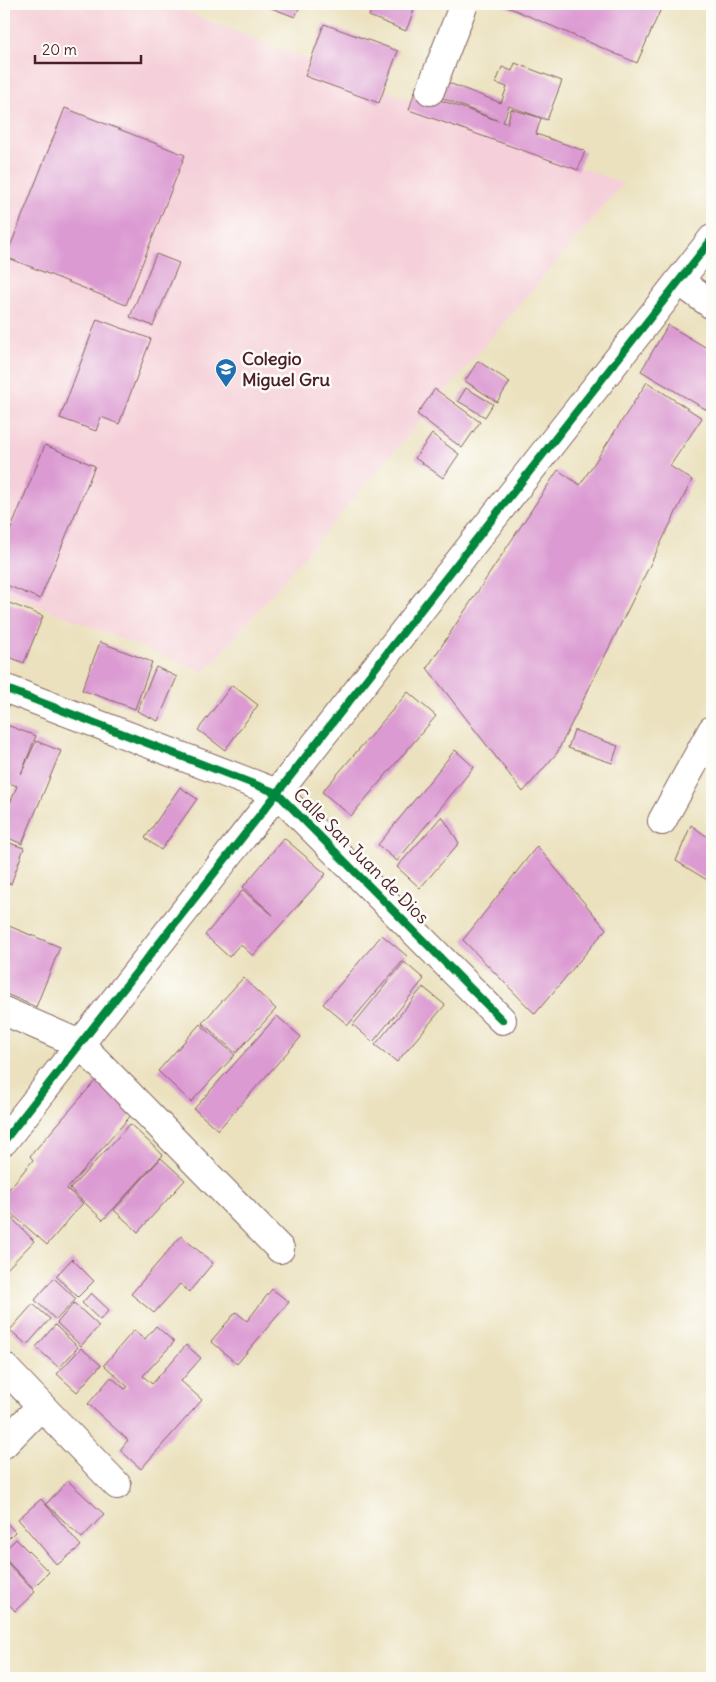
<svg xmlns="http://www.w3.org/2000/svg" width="716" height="1682" font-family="Delius,sans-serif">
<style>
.built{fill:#f5cfd9}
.building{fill:#db9ad2}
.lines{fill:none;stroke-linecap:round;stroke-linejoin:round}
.minor-casing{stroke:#82635e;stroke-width:30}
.minor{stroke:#fff;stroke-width:28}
.cycleway-casing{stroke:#fdfcf7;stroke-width:11}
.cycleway{stroke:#00873e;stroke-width:8}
.labels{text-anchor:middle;stroke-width:5;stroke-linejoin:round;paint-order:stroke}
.poi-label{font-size:18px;font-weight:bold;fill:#4a1f2b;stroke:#fdfcf7;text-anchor:start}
.street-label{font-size:18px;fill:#4a1f2b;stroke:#fdfcf7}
</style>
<rect width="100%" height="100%" fill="#fdfcf7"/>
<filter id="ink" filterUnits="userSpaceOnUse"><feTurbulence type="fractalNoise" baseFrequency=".02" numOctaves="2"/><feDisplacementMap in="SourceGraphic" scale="10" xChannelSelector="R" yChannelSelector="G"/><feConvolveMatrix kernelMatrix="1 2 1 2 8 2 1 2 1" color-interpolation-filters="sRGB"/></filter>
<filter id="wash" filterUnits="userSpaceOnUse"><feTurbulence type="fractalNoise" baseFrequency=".0096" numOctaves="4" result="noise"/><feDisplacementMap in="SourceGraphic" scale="20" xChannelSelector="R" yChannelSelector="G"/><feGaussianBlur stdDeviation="1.12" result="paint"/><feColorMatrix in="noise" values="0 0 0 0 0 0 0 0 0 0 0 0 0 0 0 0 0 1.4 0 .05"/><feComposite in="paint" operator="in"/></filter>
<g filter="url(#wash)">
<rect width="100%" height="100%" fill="#ebe1be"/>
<path class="built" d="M 4,4 L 166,4 L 623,184 L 205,672 L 4,592 Z"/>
<g id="blocks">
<g class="building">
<path d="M 261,4 L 301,4 L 295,17 Z"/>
<path d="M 363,4 L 397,4 L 414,10 L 406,31 L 369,16 L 372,8 Z"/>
<path d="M 501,4 L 663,4 L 637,63 Z"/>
<path d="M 324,24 L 398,51 L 379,103 L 305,76 Z"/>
<path d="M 515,63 L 562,81 L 547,120 L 509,106 L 503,122 L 507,124 L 511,109 L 541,118 L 536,134 L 585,151 L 578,170 L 409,110 L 415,91 L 499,121 L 435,95 L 441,80 L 501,103 L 507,87 L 496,83 L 502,67 L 512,71 Z"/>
<path d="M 65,108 L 185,155 L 126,305 L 6,257 Z"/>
<path d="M 156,254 L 179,263 L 153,326 L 130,317 Z"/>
<path d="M 97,319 L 151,339 L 119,424 L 101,417 L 96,431 L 60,418 Z"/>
<path d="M 668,325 L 712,351 L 712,413 L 641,371 Z"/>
<path d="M 478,361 L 510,382 L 497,402 L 465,381 Z"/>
<path d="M 647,382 L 702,418 L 670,466 L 692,480 L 557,753 L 523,792 L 427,668 L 558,470 L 580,485 Z"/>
<path d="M 466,388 L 493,404 L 485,417 L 458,401 Z"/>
<path d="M 435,389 L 480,422 L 462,448 L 417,414 Z"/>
<path d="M 432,434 L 459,454 L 443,478 L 415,458 Z"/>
<path d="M 45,445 L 95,466 L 40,599 L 4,584 L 4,546 Z"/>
<path d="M 4,601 L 43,616 L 24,663 L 4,655 Z"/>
<path d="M 100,642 L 152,662 L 135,709 L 82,690 Z"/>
<path d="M 156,667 L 177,677 L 158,721 L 137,711 Z"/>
<path d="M 232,685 L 258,705 L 225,750 L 198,730 Z"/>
<path d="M 408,692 L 436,716 L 351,816 L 322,792 Z"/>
<path d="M 4,724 L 36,736 L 21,774 L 36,741 L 61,751 L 22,844 L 4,836 L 4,818 L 17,786 L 4,781 Z"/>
<path d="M 574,730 L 618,746 L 612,763 L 568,748 Z"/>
<path d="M 455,750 L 474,767 L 397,861 L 378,845 Z"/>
<path d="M 180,787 L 197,799 L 161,850 L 145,838 Z"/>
<path d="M 442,816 L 459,843 L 420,888 L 397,867 Z"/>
<path d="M 691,825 L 712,840 L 712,883 L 676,861 Z"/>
<path d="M 284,838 L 326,874 L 253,956 L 240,944 L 229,957 L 205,935 L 243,890 L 273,915 L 243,887 Z"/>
<path d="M 4,841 L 24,848 L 11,884 L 4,881 Z"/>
<path d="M 537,846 L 606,929 L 535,1014 L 463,940 Z"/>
<path d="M 4,924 L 60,947 L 36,1007 L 4,993 Z"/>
<path d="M 382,935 L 407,956 L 348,1025 L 323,1004 Z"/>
<path d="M 404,962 L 424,979 L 373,1042 L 353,1025 Z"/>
<path d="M 243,978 L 276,1009 L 236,1053 L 202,1023 Z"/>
<path d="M 423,987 L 445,1005 L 397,1062 L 375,1045 Z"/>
<path d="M 277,1016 L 301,1037 L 218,1130 L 194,1109 Z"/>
<path d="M 200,1024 L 235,1055 L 191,1102 L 158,1071 Z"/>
<path d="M 96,1080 L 133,1113 L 67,1189 L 83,1203 L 47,1245 L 4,1207 L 4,1195 L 33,1160 L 30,1156 Z"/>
<path d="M 130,1124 L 163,1155 L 103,1220 L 70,1189 Z"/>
<path d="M 161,1158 L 185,1180 L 138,1232 L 114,1210 Z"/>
<path d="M 4,1210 L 34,1241 L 4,1272 Z"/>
<path d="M 181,1236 L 213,1263 L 189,1292 L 180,1284 L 154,1313 L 131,1294 Z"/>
<path d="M 72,1259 L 94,1281 L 78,1297 L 56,1276 Z"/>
<path d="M 54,1278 L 76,1299 L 56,1320 L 35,1300 Z"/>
<path d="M 272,1289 L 289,1302 L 237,1364 L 211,1341 L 236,1312 L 247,1321 Z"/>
<path d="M 91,1293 L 109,1310 L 100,1320 L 82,1303 Z"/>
<path d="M 74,1303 L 99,1326 L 81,1346 L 57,1323 Z"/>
<path d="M 33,1304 L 50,1319 L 27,1345 L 10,1330 Z"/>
<path d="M 55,1325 L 78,1347 L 59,1368 L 36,1347 Z"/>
<path d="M 156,1326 L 174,1342 L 143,1376 L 152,1384 L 186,1345 L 201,1358 L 181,1381 L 202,1400 L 141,1469 L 120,1450 L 128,1440 L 88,1404 L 111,1377 L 125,1389 L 128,1387 L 104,1365 L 134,1330 L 145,1339 Z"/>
<path d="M 81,1348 L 101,1365 L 77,1392 L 57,1374 Z"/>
<path d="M 68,1481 L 104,1514 L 82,1538 L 46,1504 Z"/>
<path d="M 41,1499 L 81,1546 L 57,1565 L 18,1519 Z"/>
<path d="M 4,1520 L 15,1532 L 4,1543 Z"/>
<path d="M 16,1539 L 49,1572 L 33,1588 L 4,1558 L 4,1551 Z"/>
<path d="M 4,1559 L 35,1592 L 15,1611 L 4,1599 Z"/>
</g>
</g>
</g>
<g filter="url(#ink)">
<use href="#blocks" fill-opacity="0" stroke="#82635e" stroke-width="1"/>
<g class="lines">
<g class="minor-casing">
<g id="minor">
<path d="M 430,91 L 464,4"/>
<path d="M 679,281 L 712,305"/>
<path d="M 4,688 L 277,793 L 502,1020"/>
<path d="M 662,821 L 712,730"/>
<path d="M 4,1011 L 80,1044 L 280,1249"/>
<path d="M 4,1141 L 712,239"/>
<path d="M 4,1367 L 117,1485"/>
<path d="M 4,1444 L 41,1406"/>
</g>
</g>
<use href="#minor" class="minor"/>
<g class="cycleway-casing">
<g id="cycleway">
<path d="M 4,688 L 277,793 L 502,1020"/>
<path d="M 4,1141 L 712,239"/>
</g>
</g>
<use href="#cycleway" class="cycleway"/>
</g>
</g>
<defs>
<g id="school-pin" transform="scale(1.125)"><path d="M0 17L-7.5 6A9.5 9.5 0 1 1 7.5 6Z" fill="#1f6fb2" stroke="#fdfcf7"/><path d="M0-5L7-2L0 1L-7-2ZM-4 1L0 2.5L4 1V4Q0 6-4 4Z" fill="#fff"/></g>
</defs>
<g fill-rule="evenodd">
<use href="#school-pin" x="226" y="369"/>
</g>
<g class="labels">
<g class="poi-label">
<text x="242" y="365">Colegio<tspan x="242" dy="21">Miguel Gru</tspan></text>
</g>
<g class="street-label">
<text transform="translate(361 856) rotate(45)" y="6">Calle San Juan de Dios</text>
</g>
</g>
<rect width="716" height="1682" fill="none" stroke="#fdfcf7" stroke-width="20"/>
<path d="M35 55v8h106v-8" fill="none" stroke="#4a1f2b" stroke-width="2.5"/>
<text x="42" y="55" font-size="15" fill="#4a1f2b" stroke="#fdfcf7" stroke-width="4" paint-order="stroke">20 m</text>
</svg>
